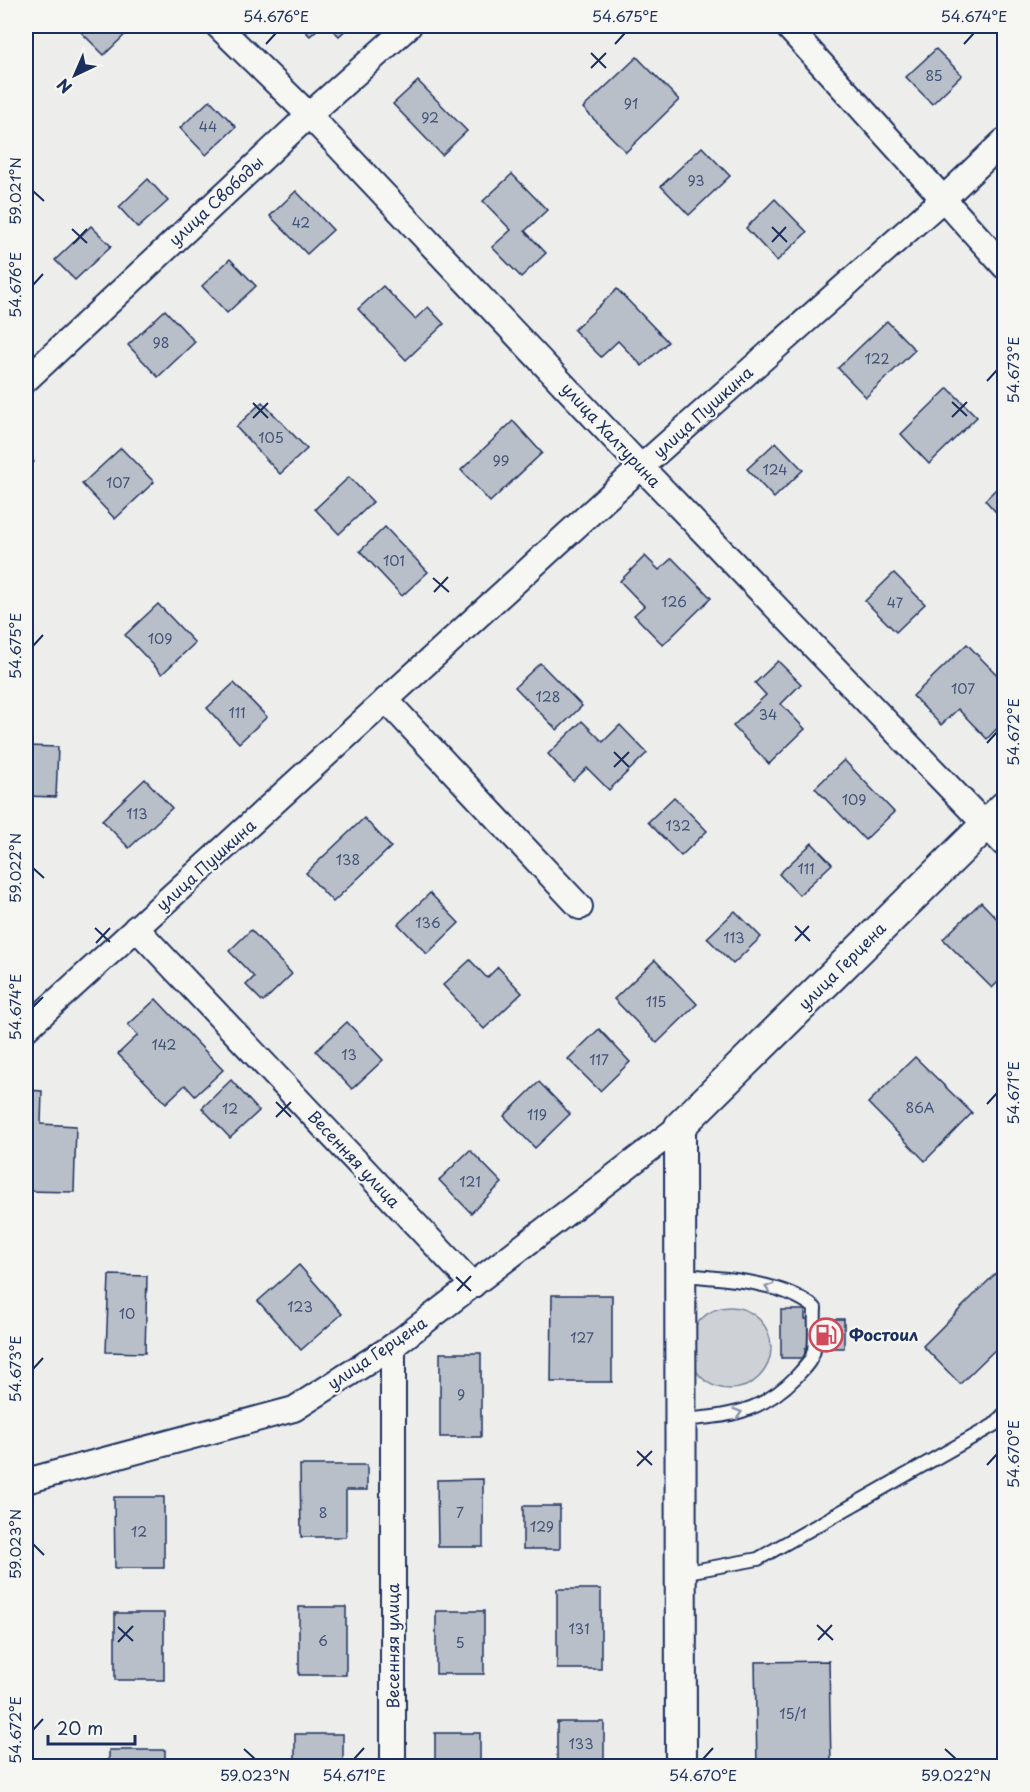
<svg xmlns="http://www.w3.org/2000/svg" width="1030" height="1792" font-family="'Playpen Sans',sans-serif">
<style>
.green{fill:#ced2d7;stroke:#74809a;stroke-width:1.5}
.building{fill:#b9bfc8;stroke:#1b2f5e;stroke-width:1.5}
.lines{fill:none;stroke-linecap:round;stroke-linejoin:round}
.service-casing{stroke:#1b2f5e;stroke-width:16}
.minor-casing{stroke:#1b2f5e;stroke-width:28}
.tertiary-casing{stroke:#1b2f5e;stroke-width:34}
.service{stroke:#f6f6f2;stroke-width:12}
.minor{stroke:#f6f6f2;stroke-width:24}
.tertiary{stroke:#f6f6f2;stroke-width:30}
.oneway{stroke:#8892a8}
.ticks{fill:none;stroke:#1b2f5e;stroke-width:2}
.labels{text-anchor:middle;stroke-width:4.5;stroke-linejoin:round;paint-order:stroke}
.number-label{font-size:14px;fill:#425378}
.street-label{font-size:16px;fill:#1b2f5e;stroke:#f6f6f2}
.poi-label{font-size:16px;font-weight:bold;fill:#1b2f5e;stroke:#f6f6f2;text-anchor:start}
.neatline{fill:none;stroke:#1b2f5e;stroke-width:2}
.ticks-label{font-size:15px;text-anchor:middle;fill:#1b2f5e}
</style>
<rect width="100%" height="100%" fill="#edeeec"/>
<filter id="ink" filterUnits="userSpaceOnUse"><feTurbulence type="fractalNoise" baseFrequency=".0167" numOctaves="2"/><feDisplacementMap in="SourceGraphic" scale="12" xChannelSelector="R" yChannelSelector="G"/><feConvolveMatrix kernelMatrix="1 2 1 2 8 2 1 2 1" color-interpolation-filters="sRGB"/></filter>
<g filter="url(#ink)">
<circle class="green" cx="730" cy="1348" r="41"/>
<g class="building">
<path d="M 75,26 L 134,26 L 104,55 Z"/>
<path d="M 300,26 L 321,26 L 310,36 Z"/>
<path d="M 329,26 L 350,26 L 339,36 Z"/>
<path d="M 936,49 L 962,75 L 932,104 L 906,77 Z"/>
<path d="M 637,57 L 679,100 L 626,152 L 583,108 Z"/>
<path d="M 418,81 L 467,131 L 442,155 L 393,104 Z"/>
<path d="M 210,100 L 236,127 L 206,155 L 180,128 Z"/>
<path d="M 702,147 L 730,176 L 689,215 L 661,186 Z"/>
<path d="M 512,174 L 547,210 L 525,231 L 546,253 L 521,277 L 492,247 L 511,230 L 483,201 Z"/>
<path d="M 148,179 L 168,201 L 138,228 L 119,207 Z"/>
<path d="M 296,191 L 333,230 L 307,254 L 270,216 Z"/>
<path d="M 775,199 L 807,232 L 777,261 L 746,228 Z"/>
<path d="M 91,226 L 111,246 L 75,280 L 55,260 Z"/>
<path d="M 230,259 L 256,286 L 227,313 L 202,286 Z"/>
<path d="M 383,286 L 415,319 L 428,307 L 444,324 L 406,360 L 358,309 Z"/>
<path d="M 617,289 L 668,342 L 642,366 L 618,341 L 601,357 L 574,330 Z"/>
<path d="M 165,310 L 195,342 L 158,377 L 128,345 Z"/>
<path d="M 887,321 L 915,350 L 866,397 L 838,368 Z"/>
<path d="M 948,388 L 977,417 L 929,464 L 901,434 Z"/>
<path d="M 262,402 L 307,449 L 280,474 L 236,427 Z"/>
<path d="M 513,421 L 542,453 L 490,502 L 461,470 Z"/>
<path d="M 776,442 L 803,470 L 774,498 L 747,469 Z"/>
<path d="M 121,448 L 154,482 L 115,519 L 82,484 Z"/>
<path d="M 26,453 L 34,462 L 26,470 Z"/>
<path d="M 349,477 L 373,502 L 339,534 L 315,509 Z"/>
<path d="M 1004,481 L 1004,521 L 985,500 Z"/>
<path d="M 385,527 L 428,572 L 402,596 L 360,551 Z"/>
<path d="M 645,556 L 659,570 L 672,558 L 711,598 L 663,645 L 634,615 L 644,606 L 620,581 Z"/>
<path d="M 894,573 L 925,604 L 896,632 L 865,601 Z"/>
<path d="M 158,604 L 195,643 L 162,674 L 125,635 Z"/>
<path d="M 967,644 L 1004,682 L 1004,721 L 987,739 L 958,709 L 941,725 L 913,696 Z"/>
<path d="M 778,661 L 801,684 L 781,704 L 805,729 L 769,764 L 733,726 L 766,695 L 755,683 Z"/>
<path d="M 540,663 L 582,706 L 557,730 L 515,687 Z"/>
<path d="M 234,683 L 267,717 L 239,743 L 207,708 Z"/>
<path d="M 582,721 L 603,742 L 620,725 L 647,753 L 609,790 L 587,768 L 573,781 L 548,754 Z"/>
<path d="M 26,746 L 58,747 L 56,797 L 26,796 Z"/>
<path d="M 844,760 L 894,812 L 865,840 L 815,788 Z"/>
<path d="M 145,779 L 172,808 L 129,848 L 102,820 Z"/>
<path d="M 674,797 L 707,831 L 681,856 L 648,822 Z"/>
<path d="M 364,818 L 391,847 L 333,902 L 306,873 Z"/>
<path d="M 812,843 L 832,864 L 799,895 L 779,874 Z"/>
<path d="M 430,893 L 459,923 L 427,954 L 398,924 Z"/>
<path d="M 981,902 L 1004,926 L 1004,976 L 992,988 L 943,939 Z"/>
<path d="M 735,911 L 761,937 L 733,964 L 707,938 Z"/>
<path d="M 251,930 L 292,974 L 263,1002 L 246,985 L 254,977 L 229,951 Z"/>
<path d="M 470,960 L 487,978 L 498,967 L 522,993 L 484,1029 L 443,985 Z"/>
<path d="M 655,960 L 697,1004 L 657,1043 L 614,999 Z"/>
<path d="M 156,999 L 223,1070 L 195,1096 L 185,1085 L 166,1103 L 118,1054 L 138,1035 L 128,1025 Z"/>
<path d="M 347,1022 L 383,1060 L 352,1089 L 316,1051 Z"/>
<path d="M 599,1029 L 630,1062 L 600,1091 L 568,1059 Z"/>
<path d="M 915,1057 L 972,1113 L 925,1161 L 868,1103 Z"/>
<path d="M 231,1080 L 259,1111 L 230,1138 L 202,1108 Z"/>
<path d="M 539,1082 L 570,1114 L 535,1148 L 504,1116 Z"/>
<path d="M 26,1090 L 42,1091 L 41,1124 L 76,1126 L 74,1192 L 26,1191 Z"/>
<path d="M 470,1150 L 502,1183 L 471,1213 L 439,1180 Z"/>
<path d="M 299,1265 L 342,1314 L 301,1350 L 258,1301 Z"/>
<path d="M 1004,1265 L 1004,1341 L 960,1384 L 923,1346 Z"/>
<path d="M 109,1275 L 147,1276 L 145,1353 L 106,1352 Z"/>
<path d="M 552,1295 L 612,1295 L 612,1382 L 551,1382 Z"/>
<path d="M 781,1310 L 805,1310 L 805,1319 L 844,1319 L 844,1348 L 805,1348 L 805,1358 L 781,1358 Z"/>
<rect x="440" y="1353" width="41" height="84"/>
<path d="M 300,1465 L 367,1465 L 367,1490 L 346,1490 L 346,1537 L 301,1537 Z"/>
<path d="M 483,1479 L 483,1547 L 438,1547 L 437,1480 Z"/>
<path d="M 114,1497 L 164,1497 L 164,1568 L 115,1568 Z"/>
<rect x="523" y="1506" width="37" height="43"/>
<rect x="557" y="1589" width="44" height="80"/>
<rect x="299" y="1607" width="47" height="68"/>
<rect x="436" y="1611" width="48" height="63"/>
<rect x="115" y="1613" width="49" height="67"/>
<path d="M 829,1661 L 831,1766 L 757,1766 L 755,1662 Z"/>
<rect x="557" y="1722" width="47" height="44"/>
<rect x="435" y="1733" width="45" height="33"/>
<rect x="295" y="1734" width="48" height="32"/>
<rect x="109" y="1750" width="56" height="16"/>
</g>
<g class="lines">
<g class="service-casing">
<g id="service">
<path d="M 681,1275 C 721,1278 783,1281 815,1308 C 814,1322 816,1337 814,1350 C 812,1361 803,1369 796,1377 C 761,1413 729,1416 682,1420"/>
<path d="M 682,1573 L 758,1559 L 994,1425 L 1004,1414"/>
</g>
</g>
<g class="minor-casing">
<g id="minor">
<path d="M 218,26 L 309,115 L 641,467 L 1004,844"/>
<path d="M 787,26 L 1004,266"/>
<path d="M 26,380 L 309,115 L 409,26"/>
<path d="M 386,700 L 580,907"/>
<path d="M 136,928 L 473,1285"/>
<path d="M 26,1029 L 641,467 L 943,199 L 1004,141"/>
<path d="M 393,1346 L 393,1766"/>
<path d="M 26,1481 L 294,1409 L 393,1346 L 680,1126"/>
</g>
</g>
<g class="tertiary-casing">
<path id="tertiary" d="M 681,1766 L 680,1126 L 1004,807"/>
</g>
<use href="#service" class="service"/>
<use href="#minor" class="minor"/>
<use href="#tertiary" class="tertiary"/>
</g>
<defs><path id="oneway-chevron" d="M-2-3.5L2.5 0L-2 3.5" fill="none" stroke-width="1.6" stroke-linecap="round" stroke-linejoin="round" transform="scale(1.5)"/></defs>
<g class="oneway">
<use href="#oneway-chevron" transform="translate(769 1288) rotate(-162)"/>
<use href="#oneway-chevron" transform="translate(738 1413) rotate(-18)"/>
</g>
</g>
<path class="ticks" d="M 266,44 L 276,33M 615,44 L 625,33M 964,44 L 974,33M 591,53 L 606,68M 591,68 L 606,53M 33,191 L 44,201M 772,227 L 787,242M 72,229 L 87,243M 772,242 L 786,227M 73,244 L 87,229M 33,285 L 43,274M 987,381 L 997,370M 952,402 L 967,416M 253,403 L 268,418M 952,417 L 967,402M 253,418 L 268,403M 433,578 L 449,592M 434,592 L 448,577M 33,646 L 43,635M 987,743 L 997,732M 614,752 L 629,767M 614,767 L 629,752M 33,868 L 44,878M 795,926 L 810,941M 95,928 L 110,942M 795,941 L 809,926M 96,943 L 110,928M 33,1007 L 43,997M 276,1102 L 291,1117M 987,1104 L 997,1093M 276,1117 L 291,1102M 456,1277 L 471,1291M 457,1291 L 471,1276M 33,1369 L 43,1358M 637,1451 L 652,1465M 987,1465 L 997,1454M 637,1466 L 652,1451M 33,1544 L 44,1555M 817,1625 L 833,1640M 118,1627 L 133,1641M 818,1640 L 832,1625M 118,1642 L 133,1626M 33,1730 L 43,1719M 244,1749 L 255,1759M 945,1749 L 956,1759M 354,1759 L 364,1748M 703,1759 L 713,1748"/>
<defs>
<g id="fuel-ring" transform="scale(1.725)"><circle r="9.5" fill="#f6f6f2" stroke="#d1495b" stroke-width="1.5"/><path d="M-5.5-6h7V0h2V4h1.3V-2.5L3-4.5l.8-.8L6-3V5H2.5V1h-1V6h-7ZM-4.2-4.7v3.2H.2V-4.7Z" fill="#d1495b"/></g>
</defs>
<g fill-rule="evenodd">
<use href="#fuel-ring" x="826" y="1335"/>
</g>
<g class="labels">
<g class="number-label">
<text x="934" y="81">85</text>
<text x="631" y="109">91</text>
<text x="430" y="123">92</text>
<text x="208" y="132">44</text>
<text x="696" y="186">93</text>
<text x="301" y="228">42</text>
<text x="161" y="348">98</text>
<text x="877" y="364">122</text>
<text x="271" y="443">105</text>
<text x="501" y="466">99</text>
<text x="775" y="475">124</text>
<text x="118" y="488">107</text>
<text x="394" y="566">101</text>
<text x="674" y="607">126</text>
<text x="895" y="608">47</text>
<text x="160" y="644">109</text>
<text x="963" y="694">107</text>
<text x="548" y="702">128</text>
<text x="237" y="718">111</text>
<text x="768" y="720">34</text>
<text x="854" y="805">109</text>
<text x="137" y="819">113</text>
<text x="678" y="831">132</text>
<text x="348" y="865">138</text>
<text x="806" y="874">111</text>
<text x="428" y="928">136</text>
<text x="734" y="943">113</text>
<text x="656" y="1007">115</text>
<text x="164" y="1050">142</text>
<text x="349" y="1060">13</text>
<text x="599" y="1065">117</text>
<text x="920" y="1113">86А</text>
<text x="230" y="1114">12</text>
<text x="537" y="1120">119</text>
<text x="470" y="1187">121</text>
<text x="300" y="1312">123</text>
<text x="127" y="1319">10</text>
<text x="582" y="1343">127</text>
<text x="461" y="1400">9</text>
<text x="323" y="1518">8</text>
<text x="460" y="1518">7</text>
<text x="542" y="1532">129</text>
<text x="139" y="1537">12</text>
<text x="579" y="1634">131</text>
<text x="323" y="1646">6</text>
<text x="460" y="1648">5</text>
<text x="793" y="1719">15/1</text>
<text x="581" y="1749">133</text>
</g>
<g class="street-label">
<text transform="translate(216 201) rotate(-43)" y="6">улица Свободы</text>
<text transform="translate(703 412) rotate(-42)" y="6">улица Пушкина</text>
<text transform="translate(611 435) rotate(47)" y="6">улица Халтурина</text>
<text transform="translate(206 865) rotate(-42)" y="6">улица Пушкина</text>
<text transform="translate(842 966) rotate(-45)" y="6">улица Герцена</text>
<text transform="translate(354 1159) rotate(47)" y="6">Весенняя улица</text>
<text transform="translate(377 1353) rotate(-34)" y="6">улица Герцена</text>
<text transform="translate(393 1646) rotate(-90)" y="6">Весенняя улица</text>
</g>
<g class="poi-label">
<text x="849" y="1341">Фостоил</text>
</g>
</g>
<rect width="1030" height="1792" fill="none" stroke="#f6f6f2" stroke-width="66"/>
<g transform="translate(75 75) rotate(224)" stroke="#f6f6f2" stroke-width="4.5" paint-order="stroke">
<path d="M0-4.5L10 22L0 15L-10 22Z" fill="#1b2f5e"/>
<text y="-9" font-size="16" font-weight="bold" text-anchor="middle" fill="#1b2f5e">N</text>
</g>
<path d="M48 1735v9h87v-9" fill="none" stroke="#1b2f5e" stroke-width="3"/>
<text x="57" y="1735" font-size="18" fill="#1b2f5e" stroke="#f6f6f2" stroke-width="4.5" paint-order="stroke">20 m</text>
<rect x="33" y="33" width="964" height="1726" class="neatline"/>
<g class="ticks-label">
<text x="276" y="22">54.676°E</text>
<text x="625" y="22">54.675°E</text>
<text x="974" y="22">54.674°E</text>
<text transform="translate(16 191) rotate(-90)" y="5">59.021°N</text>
<text transform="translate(16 285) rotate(-90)" y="5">54.676°E</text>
<text transform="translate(1014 370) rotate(-90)" y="5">54.673°E</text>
<text transform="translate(16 646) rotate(-90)" y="5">54.675°E</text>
<text transform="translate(1014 732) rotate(-90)" y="5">54.672°E</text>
<text transform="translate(16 868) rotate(-90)" y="5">59.022°N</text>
<text transform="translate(16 1007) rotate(-90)" y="5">54.674°E</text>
<text transform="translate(1014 1093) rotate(-90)" y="5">54.671°E</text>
<text transform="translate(16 1369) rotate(-90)" y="5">54.673°E</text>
<text transform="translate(1014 1454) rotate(-90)" y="5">54.670°E</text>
<text transform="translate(16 1544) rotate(-90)" y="5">59.023°N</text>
<text transform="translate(16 1730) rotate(-90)" y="5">54.672°E</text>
<text x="255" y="1781">59.023°N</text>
<text x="354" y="1781">54.671°E</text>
<text x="703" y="1781">54.670°E</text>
<text x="956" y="1781">59.022°N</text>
</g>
</svg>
